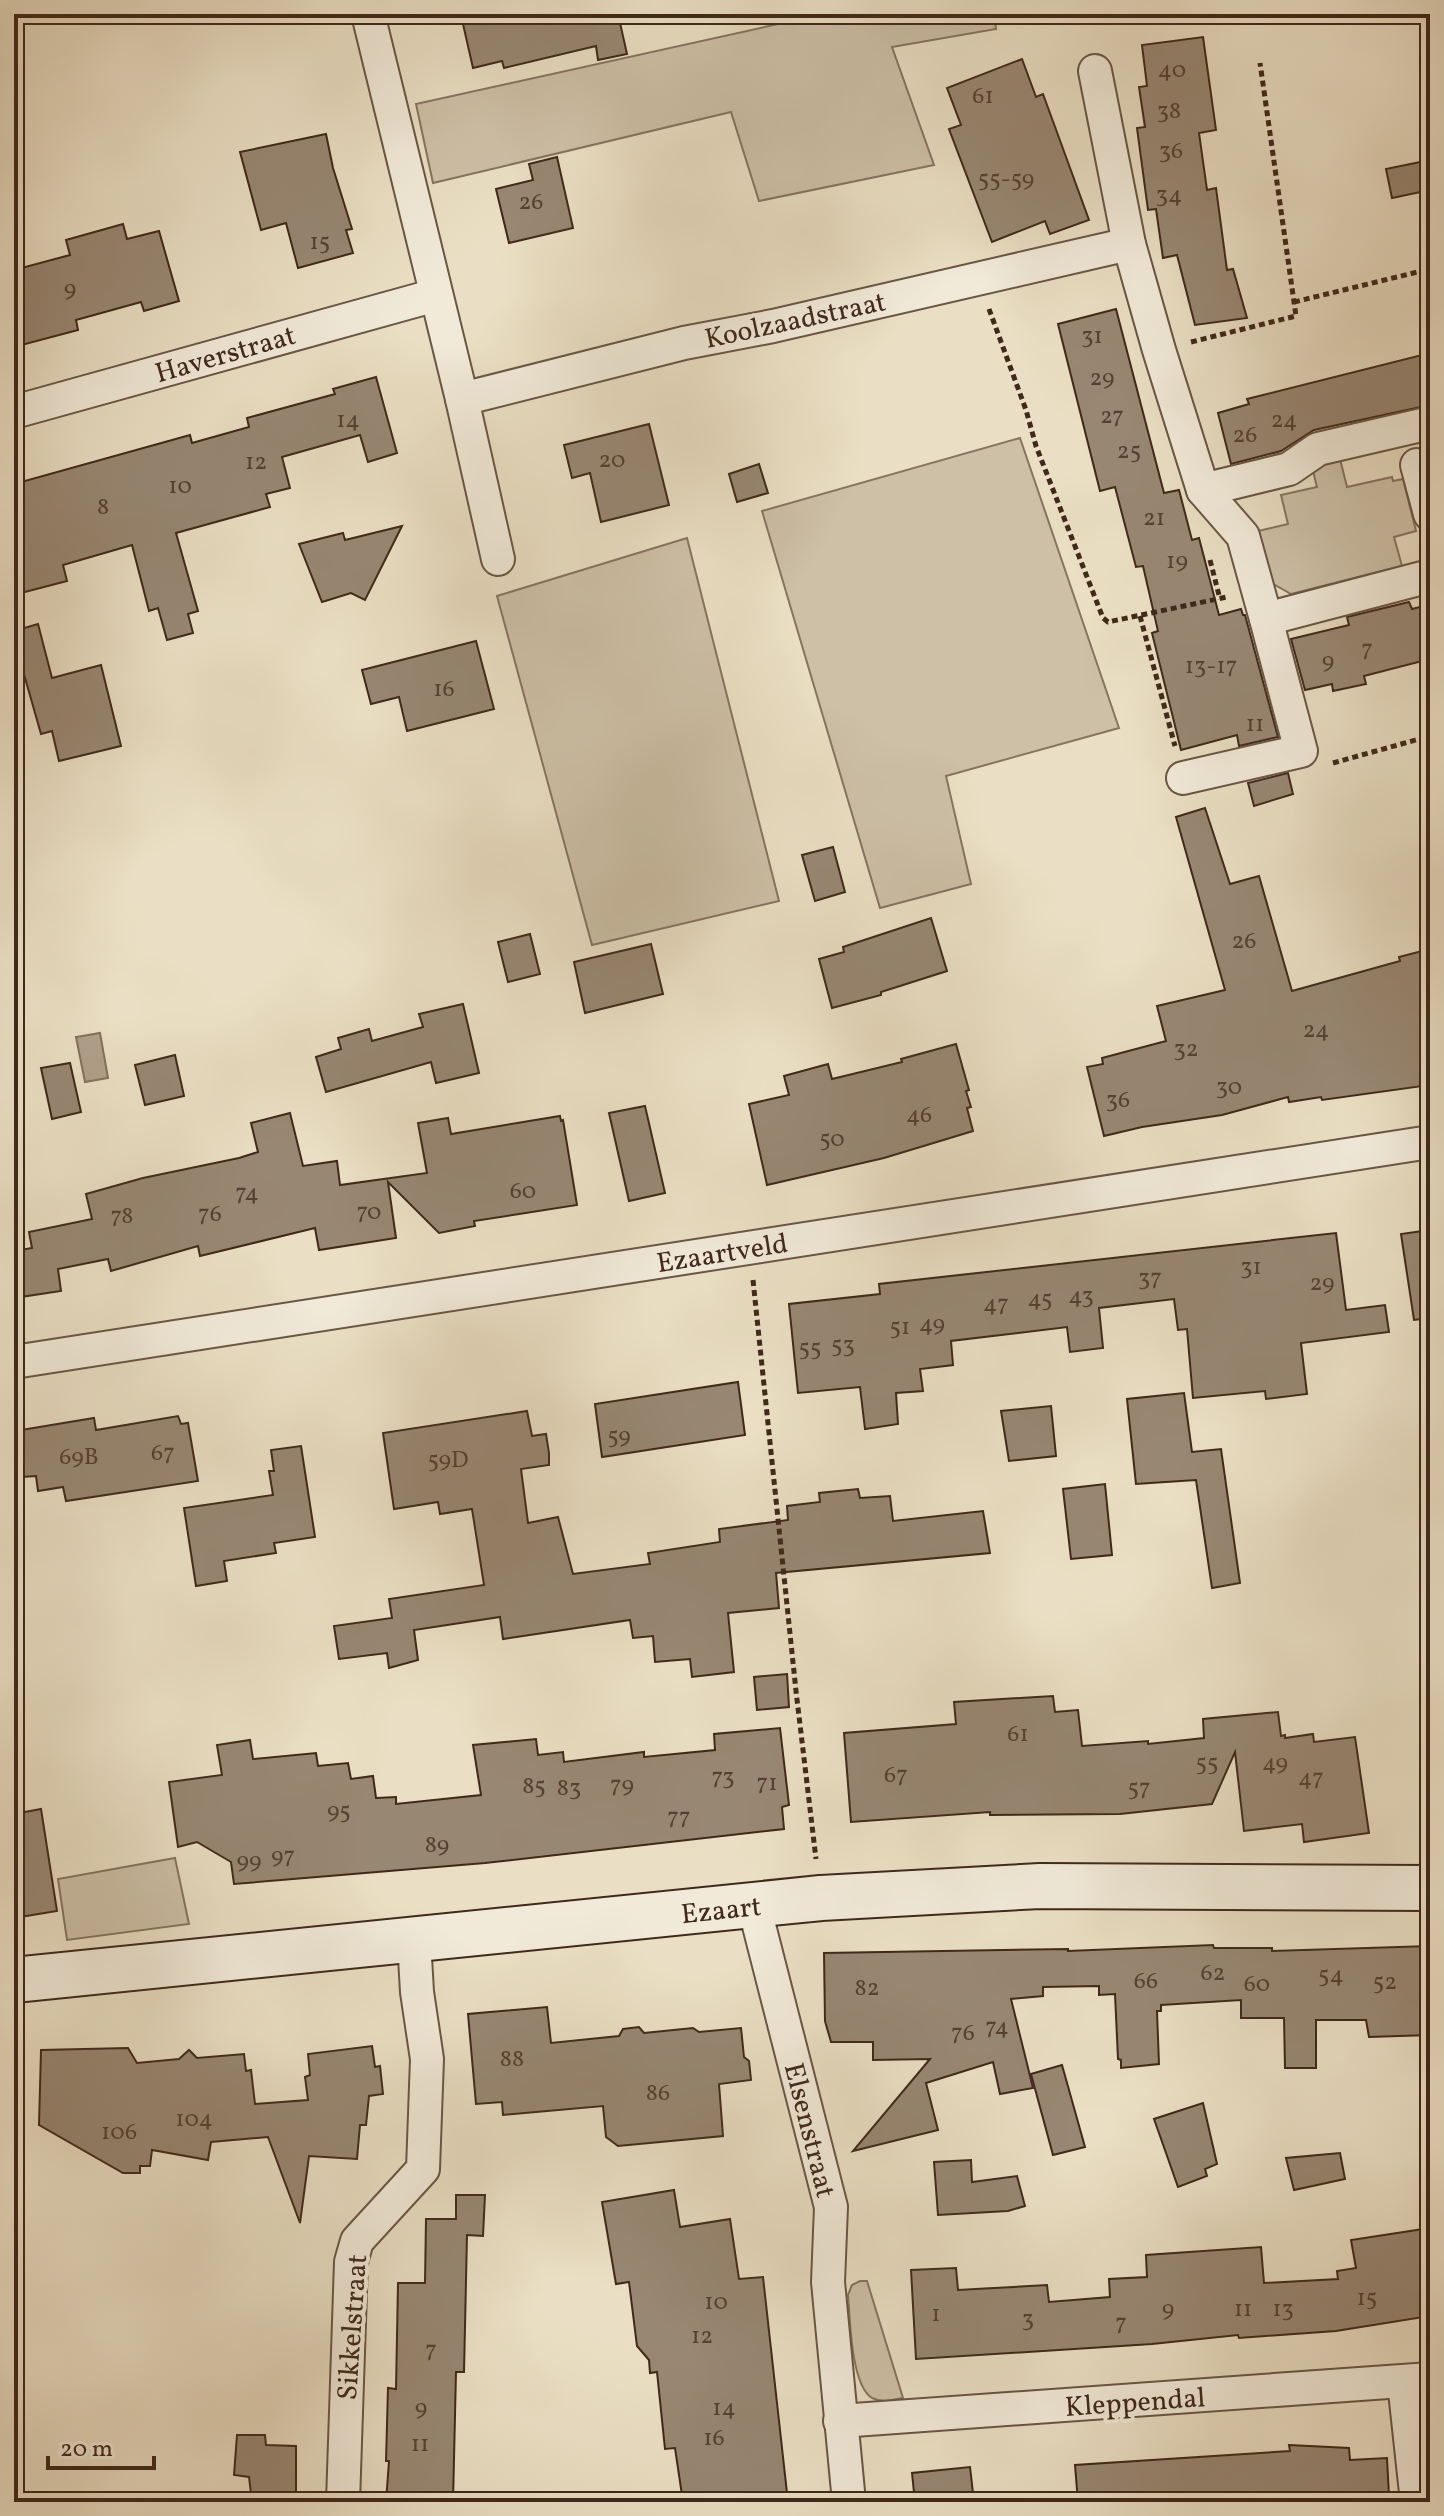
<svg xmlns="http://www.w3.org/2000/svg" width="1444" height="2516" font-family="Vollkorn,serif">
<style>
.green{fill:#cdc0a7;stroke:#867461;stroke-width:2}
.water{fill:#b0a18b;stroke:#83715e;stroke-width:2}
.building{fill:#988773;stroke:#40281b;stroke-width:2}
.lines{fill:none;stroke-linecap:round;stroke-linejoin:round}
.street-casing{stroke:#6a5645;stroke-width:36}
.secondary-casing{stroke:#40281b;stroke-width:48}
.path{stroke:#40281b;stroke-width:5;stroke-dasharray:6 4;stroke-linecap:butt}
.street{stroke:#f1ead9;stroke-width:32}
.secondary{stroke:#f1ead9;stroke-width:44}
.labels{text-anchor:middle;stroke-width:8;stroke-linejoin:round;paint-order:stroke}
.number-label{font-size:24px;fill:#564031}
.street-label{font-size:28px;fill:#40281b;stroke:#f1ead9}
</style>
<rect width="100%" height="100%" fill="#eadfc4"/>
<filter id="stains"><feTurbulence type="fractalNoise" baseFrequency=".0025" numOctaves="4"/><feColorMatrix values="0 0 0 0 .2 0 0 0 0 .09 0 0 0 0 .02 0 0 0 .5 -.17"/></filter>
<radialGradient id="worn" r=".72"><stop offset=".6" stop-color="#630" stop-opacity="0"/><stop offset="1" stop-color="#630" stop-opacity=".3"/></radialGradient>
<g class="green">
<path d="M 810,14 L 994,14 L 996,29 L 892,47 L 934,165 L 759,201 L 731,112 L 433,183 L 416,104 L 810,17 Z"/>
<path d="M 1020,438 L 1119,728 L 946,776 L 971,884 L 880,908 L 762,511 Z"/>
<path d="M 1340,459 L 1347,487 L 1392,477 L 1393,481 L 1403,479 L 1416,531 L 1394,537 L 1402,566 L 1291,594 L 1270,582 L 1258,531 L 1288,524 L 1281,495 L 1317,487 L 1312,467 Z"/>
<path d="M 687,538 L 779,901 L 592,945 L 497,596 Z"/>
<path d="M 175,1858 L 189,1924 L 67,1940 L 58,1879 Z"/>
<path d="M 860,2281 L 867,2281 L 903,2398 C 893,2400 882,2403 872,2398 C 851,2385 850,2319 848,2295 L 852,2285 Z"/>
</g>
<path class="water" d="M 100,1033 L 108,1078 L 85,1082 L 76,1037 Z"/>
<g class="building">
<path d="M 507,14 L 618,14 L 627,54 L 598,60 L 596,46 L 504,68 L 502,61 L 473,68 L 463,24 Z"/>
<path d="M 1203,37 L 1216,130 L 1199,133 L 1207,190 L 1216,188 L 1227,270 L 1233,269 L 1247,318 L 1195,325 L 1177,255 L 1163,258 L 1156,209 L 1148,210 L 1137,128 L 1145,127 L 1139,87 L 1147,86 L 1142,45 Z"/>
<path d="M 1022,59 L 1036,97 L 1043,94 L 1089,220 L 1050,234 L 1045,221 L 992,242 L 949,129 L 961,125 L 947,88 Z"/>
<path d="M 326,134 L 333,168 L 352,229 L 346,230 L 353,253 L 298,268 L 286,223 L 261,230 L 240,152 Z"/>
<path d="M 557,157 L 573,228 L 509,243 L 496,189 L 533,180 L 529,164 Z"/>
<path d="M 1430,160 L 1430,190 L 1392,198 L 1386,169 Z"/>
<path d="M 123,224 L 127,239 L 159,231 L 179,301 L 144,311 L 141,302 L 76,320 L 78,330 L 14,347 L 14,270 L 70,255 L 66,240 Z"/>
<path d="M 1116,309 L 1164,493 L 1179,490 L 1192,540 L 1199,538 L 1219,615 L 1241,609 L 1243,615 L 1245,615 L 1278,737 L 1239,746 L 1237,735 L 1181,750 L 1152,633 L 1158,631 L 1143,566 L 1136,567 L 1115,487 L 1100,491 L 1058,324 Z"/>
<path d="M 1430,353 L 1430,405 L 1314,430 L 1281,451 L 1231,464 L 1218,413 L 1249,404 L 1247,399 Z"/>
<path d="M 376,377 L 397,453 L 368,462 L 360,435 L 282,457 L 290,488 L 266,494 L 270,507 L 176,533 L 198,611 L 188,614 L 193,633 L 167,640 L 158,608 L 149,611 L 132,545 L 63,565 L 67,581 L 21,593 L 14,567 L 14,484 L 190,435 L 192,443 L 249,427 L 247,418 L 335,394 L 333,389 Z"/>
<path d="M 649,424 L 669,505 L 601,522 L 590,473 L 572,478 L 564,445 Z"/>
<path d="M 759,464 L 768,493 L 737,502 L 729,474 Z"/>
<path d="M 402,526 L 365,600 L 351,593 L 322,602 L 299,544 L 343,533 L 345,540 Z"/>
<path d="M 1409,602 L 1412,609 L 1420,607 L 1430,646 L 1430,659 L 1364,676 L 1366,684 L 1333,691 L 1332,684 L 1305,690 L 1291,639 L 1349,625 L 1347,617 Z"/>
<path d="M 38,624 L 52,678 L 101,665 L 121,746 L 59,761 L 52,731 L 41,734 L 14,639 L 14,631 Z"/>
<path d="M 476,641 L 494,709 L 407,731 L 399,697 L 371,704 L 362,670 Z"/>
<path d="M 1288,773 L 1293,794 L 1254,806 L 1248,783 Z"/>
<path d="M 1205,808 L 1230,884 L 1259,876 L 1292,991 L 1400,961 L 1399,957 L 1430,949 L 1430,1004 L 1422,1004 L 1430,1061 L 1430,1085 L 1322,1100 L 1321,1097 L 1289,1102 L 1288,1097 L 1222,1115 L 1142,1127 L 1104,1136 L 1087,1067 L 1103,1064 L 1102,1058 L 1166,1041 L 1157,1006 L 1225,990 L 1176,817 Z"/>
<path d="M 833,847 L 845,892 L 815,901 L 802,855 Z"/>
<path d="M 931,918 L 947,971 L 881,992 L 881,995 L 832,1008 L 819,959 L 844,952 L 843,947 Z"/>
<path d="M 530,934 L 540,974 L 508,982 L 498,942 Z"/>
<path d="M 651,944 L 663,994 L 585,1013 L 574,962 Z"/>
<path d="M 463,1004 L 479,1073 L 436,1083 L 431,1062 L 326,1092 L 316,1057 L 341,1049 L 338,1038 L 369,1029 L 372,1041 L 423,1027 L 419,1014 Z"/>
<path d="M 956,1044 L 969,1090 L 966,1091 L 971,1107 L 967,1108 L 973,1131 L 884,1158 L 767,1185 L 749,1104 L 789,1095 L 784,1076 L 828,1064 L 832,1079 L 902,1062 L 901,1059 Z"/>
<path d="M 175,1055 L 184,1096 L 145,1105 L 135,1065 Z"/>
<path d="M 70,1063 L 81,1112 L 52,1119 L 41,1068 Z"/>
<path d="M 645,1106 L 665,1193 L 629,1201 L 609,1113 Z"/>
<path d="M 290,1113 L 303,1166 L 337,1161 L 340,1185 L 427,1173 L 418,1123 L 448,1118 L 451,1134 L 560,1116 L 561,1121 L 563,1120 L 577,1205 L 474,1221 L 475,1226 L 439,1233 L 388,1182 L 396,1238 L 319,1250 L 315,1228 L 200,1256 L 198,1246 L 111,1271 L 108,1259 L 58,1269 L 61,1291 L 14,1298 L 14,1251 L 32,1248 L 29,1232 L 92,1219 L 86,1194 L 143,1178 L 239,1158 L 258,1152 L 251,1123 Z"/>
<path d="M 1430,1230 L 1430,1318 L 1414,1320 L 1401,1234 Z"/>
<path d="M 1336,1233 L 1346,1310 L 1385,1305 L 1389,1332 L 1301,1343 L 1307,1394 L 1266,1399 L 1265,1391 L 1193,1398 L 1187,1329 L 1178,1330 L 1174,1299 L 1099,1308 L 1103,1348 L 1070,1352 L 1067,1327 L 951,1341 L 953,1365 L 920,1369 L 923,1391 L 896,1393 L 898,1424 L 865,1429 L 860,1387 L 798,1393 L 789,1304 L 880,1294 L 879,1284 Z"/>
<path d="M 738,1382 L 745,1435 L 602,1457 L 595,1404 Z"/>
<path d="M 1184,1393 L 1192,1452 L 1221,1449 L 1240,1583 L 1212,1588 L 1196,1480 L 1136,1484 L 1127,1399 Z"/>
<path d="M 1051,1406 L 1056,1456 L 1009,1461 L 1001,1411 Z"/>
<path d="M 527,1411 L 532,1436 L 546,1434 L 549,1453 L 549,1465 L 521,1469 L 528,1523 L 558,1517 L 573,1574 L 650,1564 L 648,1553 L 720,1542 L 719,1529 L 788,1520 L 787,1506 L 820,1502 L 819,1493 L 858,1489 L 860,1498 L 890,1496 L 893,1521 L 983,1511 L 990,1553 L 776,1573 L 779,1608 L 728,1613 L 734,1672 L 692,1677 L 690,1659 L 655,1662 L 653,1636 L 633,1638 L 630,1620 L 503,1639 L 500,1617 L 414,1630 L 418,1660 L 389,1668 L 387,1653 L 339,1659 L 334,1626 L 392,1618 L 389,1599 L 484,1585 L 472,1509 L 440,1514 L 438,1502 L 394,1509 L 383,1433 Z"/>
<path d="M 178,1416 L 181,1424 L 188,1423 L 198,1481 L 66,1501 L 63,1487 L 38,1491 L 36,1476 L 22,1477 L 15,1431 L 94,1418 L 96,1430 Z"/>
<path d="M 301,1446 L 315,1537 L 274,1543 L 276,1553 L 224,1561 L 227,1581 L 196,1586 L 184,1508 L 273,1495 L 269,1471 L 274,1471 L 271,1450 Z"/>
<path d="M 1105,1484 L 1112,1555 L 1071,1559 L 1063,1489 Z"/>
<path d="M 787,1674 L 789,1707 L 757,1710 L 754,1677 Z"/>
<path d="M 1053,1696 L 1055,1712 L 1078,1710 L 1082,1746 L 1148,1741 L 1148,1744 L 1204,1738 L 1203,1719 L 1278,1712 L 1281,1736 L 1285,1735 L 1285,1738 L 1313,1734 L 1314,1742 L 1355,1737 L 1369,1833 L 1304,1842 L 1302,1824 L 1244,1831 L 1235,1752 L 1212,1804 L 1120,1814 L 990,1815 L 990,1812 L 851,1822 L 844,1733 L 956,1724 L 954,1702 Z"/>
<path d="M 780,1728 L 789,1805 L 782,1807 L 784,1829 L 485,1863 L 234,1884 L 231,1862 L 197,1842 L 178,1847 L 169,1782 L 222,1775 L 217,1745 L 250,1740 L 253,1759 L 316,1753 L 318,1766 L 348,1763 L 351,1779 L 373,1776 L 376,1798 L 396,1797 L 396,1804 L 481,1795 L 473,1745 L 536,1739 L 538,1755 L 563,1752 L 564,1762 L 644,1752 L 644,1757 L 715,1750 L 714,1734 Z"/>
<path d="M 41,1809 L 57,1911 L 14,1918 L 14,1814 Z"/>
<path d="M 1213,1945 L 1214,1948 L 1272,1948 L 1272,1951 L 1430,1946 L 1430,2035 L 1369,2037 L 1366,2020 L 1316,2020 L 1316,2068 L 1285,2068 L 1284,2018 L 1241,2018 L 1241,2000 L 1161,2005 L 1161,2011 L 1157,2011 L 1159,2064 L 1121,2068 L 1121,2060 L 1118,2059 L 1115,1994 L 1099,1995 L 1099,1986 L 1043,1987 L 1043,1996 L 1011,1999 L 1033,2088 L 1000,2094 L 993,2062 L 926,2083 L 938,2130 L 853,2151 L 930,2059 L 873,2060 L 873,2042 L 831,2042 L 825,2021 L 824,1953 L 1068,1949 L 1068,1951 Z"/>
<path d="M 547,2007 L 551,2043 L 619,2036 L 623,2029 L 639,2027 L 644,2033 L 693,2028 L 699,2032 L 741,2028 L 744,2057 L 749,2061 L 751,2080 L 719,2084 L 723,2136 L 618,2146 L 606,2137 L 603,2106 L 503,2115 L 502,2102 L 476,2104 L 468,2014 Z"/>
<path d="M 372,2046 L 375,2067 L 380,2066 L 383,2094 L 369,2096 L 366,2125 L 360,2125 L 357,2159 L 309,2156 L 300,2223 L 268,2137 L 211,2142 L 208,2160 L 152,2150 L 150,2166 L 140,2166 L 140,2173 L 123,2173 L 39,2125 L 41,2050 L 128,2048 L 137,2063 L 179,2059 L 189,2050 L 197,2058 L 244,2054 L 246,2071 L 251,2070 L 255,2104 L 308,2100 L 305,2077 L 310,2075 L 308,2054 Z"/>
<path d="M 1062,2065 L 1085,2147 L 1053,2155 L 1031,2074 Z"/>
<path d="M 1203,2103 L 1217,2164 L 1205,2169 L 1207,2176 L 1178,2187 L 1154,2119 Z"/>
<path d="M 1340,2153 L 1345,2179 L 1294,2190 L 1286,2158 Z"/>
<path d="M 971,2160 L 972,2182 L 1017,2176 L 1025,2206 L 1008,2211 L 938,2215 L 934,2162 Z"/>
<path d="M 674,2190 L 680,2227 L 730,2219 L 739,2279 L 763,2277 L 788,2502 L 683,2502 L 675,2448 L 665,2449 L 657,2372 L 650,2373 L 649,2360 L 637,2346 L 629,2282 L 616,2284 L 602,2202 Z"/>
<path d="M 456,2195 L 485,2195 L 483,2236 L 467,2235 L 464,2372 L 456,2372 L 453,2502 L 386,2502 L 389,2461 L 386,2461 L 388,2388 L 396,2389 L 398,2283 L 425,2283 L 426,2219 L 456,2219 Z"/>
<path d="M 1430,2228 L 1430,2316 L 1336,2331 L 1239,2338 L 1238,2335 L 1152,2344 L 916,2359 L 911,2270 L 956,2268 L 958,2290 L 1047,2285 L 1049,2302 L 1110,2297 L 1109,2279 L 1147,2277 L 1146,2255 L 1261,2247 L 1264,2283 L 1338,2279 L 1337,2271 L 1356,2268 L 1351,2240 Z"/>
<path d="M 237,2435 L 265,2435 L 266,2445 L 296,2446 L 296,2493 L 287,2493 L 286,2502 L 252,2502 L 249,2477 L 234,2475 Z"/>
<path d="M 1289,2445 L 1349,2448 L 1350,2460 L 1387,2458 L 1389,2496 L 1271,2502 L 1078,2502 L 1075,2465 L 1290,2451 Z"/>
<path d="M 970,2467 L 974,2502 L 915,2502 L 912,2473 Z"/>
</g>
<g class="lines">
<g class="street-casing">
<g id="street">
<path d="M 368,14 L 462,399 L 498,559"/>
<path d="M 1095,71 L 1129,244 L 1159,350 L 1203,490 L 1243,536 L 1266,619 L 1430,576"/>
<path d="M 462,399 L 684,343 L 773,326 L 1129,244"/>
<path d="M 14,412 L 436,295"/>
<path d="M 1417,465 L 1430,514"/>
<path d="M 1203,490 L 1289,469 L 1318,449 L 1430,423"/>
<path d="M 1183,778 L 1301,751 L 1266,619"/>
<path d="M 14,1362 L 1430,1142"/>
<path d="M 754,1906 L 831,2207 L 828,2282 L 849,2502"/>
<path d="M 1404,2382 L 1417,2502"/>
<path d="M 840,2421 L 1430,2379"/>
<path d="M 343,2502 L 351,2262 L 357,2241 L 423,2169 L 427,2059 L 417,1992 L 414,1940"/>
</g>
</g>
<g class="secondary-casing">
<path id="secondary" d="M 14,1980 L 821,1898 L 1040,1886 L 1430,1888"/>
</g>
<g class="path">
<path d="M 1294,302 L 1430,269"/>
<path d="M 989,309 L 1026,410 L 1036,446 L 1103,618 L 1108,622 L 1227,597"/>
<path d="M 1191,342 L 1296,316 L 1260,63"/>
<path d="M 1210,560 L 1220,599"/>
<path d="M 1140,616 L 1175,746"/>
<path d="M 1333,763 L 1430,736"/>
<path d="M 753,1280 L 796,1691 L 816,1859"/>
</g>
<use href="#street" class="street"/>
<use href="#secondary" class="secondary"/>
</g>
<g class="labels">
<g class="number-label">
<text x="1172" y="77">40</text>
<text x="983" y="103">61</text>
<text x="1169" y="118">38</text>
<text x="1171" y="158">36</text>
<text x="1006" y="186">55-59</text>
<text x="1169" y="202">34</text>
<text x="531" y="209">26</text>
<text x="320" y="249">15</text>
<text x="70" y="296">9</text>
<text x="1092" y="343">31</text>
<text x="1102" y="385">29</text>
<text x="1112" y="423">27</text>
<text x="348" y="427">14</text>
<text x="1284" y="427">24</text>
<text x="1245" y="442">26</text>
<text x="1129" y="458">25</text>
<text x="612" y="467">20</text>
<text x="256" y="469">12</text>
<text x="180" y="493">10</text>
<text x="103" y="514">8</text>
<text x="1154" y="525">21</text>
<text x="1177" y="568">19</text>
<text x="1367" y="656">7</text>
<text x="1328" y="668">9</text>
<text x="1211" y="673">13-17</text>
<text x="444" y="696">16</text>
<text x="1255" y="731">11</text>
<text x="1244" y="948">26</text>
<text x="1316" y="1037">24</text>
<text x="1186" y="1056">32</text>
<text x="1229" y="1094">30</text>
<text x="1118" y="1107">36</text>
<text x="919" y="1122">46</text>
<text x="832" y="1146">50</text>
<text x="523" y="1198">60</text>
<text x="247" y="1200">74</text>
<text x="369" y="1219">70</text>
<text x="210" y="1221">76</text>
<text x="122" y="1223">78</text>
<text x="1251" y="1274">31</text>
<text x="1150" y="1285">37</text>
<text x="1322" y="1290">29</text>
<text x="1081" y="1303">43</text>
<text x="1040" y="1306">45</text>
<text x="996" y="1311">47</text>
<text x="932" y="1331">49</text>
<text x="900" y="1334">51</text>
<text x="843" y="1352">53</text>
<text x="810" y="1355">55</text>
<text x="619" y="1443">59</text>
<text x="163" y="1460">67</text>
<text x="79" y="1464">69B</text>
<text x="448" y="1467">59D</text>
<text x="1018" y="1741">61</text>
<text x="1207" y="1770">55</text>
<text x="1275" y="1770">49</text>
<text x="896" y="1782">67</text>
<text x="723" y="1784">73</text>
<text x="1311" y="1785">47</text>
<text x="767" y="1790">71</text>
<text x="622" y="1792">79</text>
<text x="534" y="1793">85</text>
<text x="569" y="1795">83</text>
<text x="1139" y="1795">57</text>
<text x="339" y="1818">95</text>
<text x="679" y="1824">77</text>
<text x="437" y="1852">89</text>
<text x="283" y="1863">97</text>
<text x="249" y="1868">99</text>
<text x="1213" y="1980">62</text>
<text x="1331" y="1982">54</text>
<text x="1146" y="1988">66</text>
<text x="1385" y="1989">52</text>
<text x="1257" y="1991">60</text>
<text x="867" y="1995">82</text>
<text x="997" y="2034">74</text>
<text x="963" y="2040">76</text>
<text x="512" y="2066">88</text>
<text x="658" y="2100">86</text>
<text x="194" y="2126">104</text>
<text x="119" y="2139">106</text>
<text x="1367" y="2305">15</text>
<text x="716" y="2309">10</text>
<text x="1168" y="2316">9</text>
<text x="1243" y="2316">11</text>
<text x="1283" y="2316">13</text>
<text x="936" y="2321">1</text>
<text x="1028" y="2326">3</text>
<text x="1121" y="2330">7</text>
<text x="702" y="2343">12</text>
<text x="431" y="2357">7</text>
<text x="421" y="2415">9</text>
<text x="724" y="2415">14</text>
<text x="714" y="2445">16</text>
<text x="420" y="2451">11</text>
</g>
<g class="street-label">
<text transform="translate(795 319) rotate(-12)" y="10">Koolzaadstraat</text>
<text transform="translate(225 353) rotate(-16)" y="10">Haverstraat</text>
<text transform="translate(722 1252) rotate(-9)" y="10">Ezaartveld</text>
<text transform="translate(721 1909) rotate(-6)" y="10">Ezaart</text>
<text transform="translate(811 2130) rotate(76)" y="10">Elsenstraat</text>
<text transform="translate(351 2327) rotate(-86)" y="10">Sikkelstraat</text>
<text transform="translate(1135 2401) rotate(-4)" y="10">Kleppendal</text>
</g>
</g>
<rect width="1444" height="2516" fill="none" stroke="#eadfc4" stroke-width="48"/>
<rect x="16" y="16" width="1412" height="2484" fill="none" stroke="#40281b" stroke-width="4"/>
<rect x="24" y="24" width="1396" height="2468" fill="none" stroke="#40281b" stroke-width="2"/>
<path d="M48 2456v12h106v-12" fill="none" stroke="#40281b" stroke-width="4"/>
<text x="60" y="2456" font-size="24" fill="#40281b" stroke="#f1ead9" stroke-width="6" paint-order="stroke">20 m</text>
<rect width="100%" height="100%" filter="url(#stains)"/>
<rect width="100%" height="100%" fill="url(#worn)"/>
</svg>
